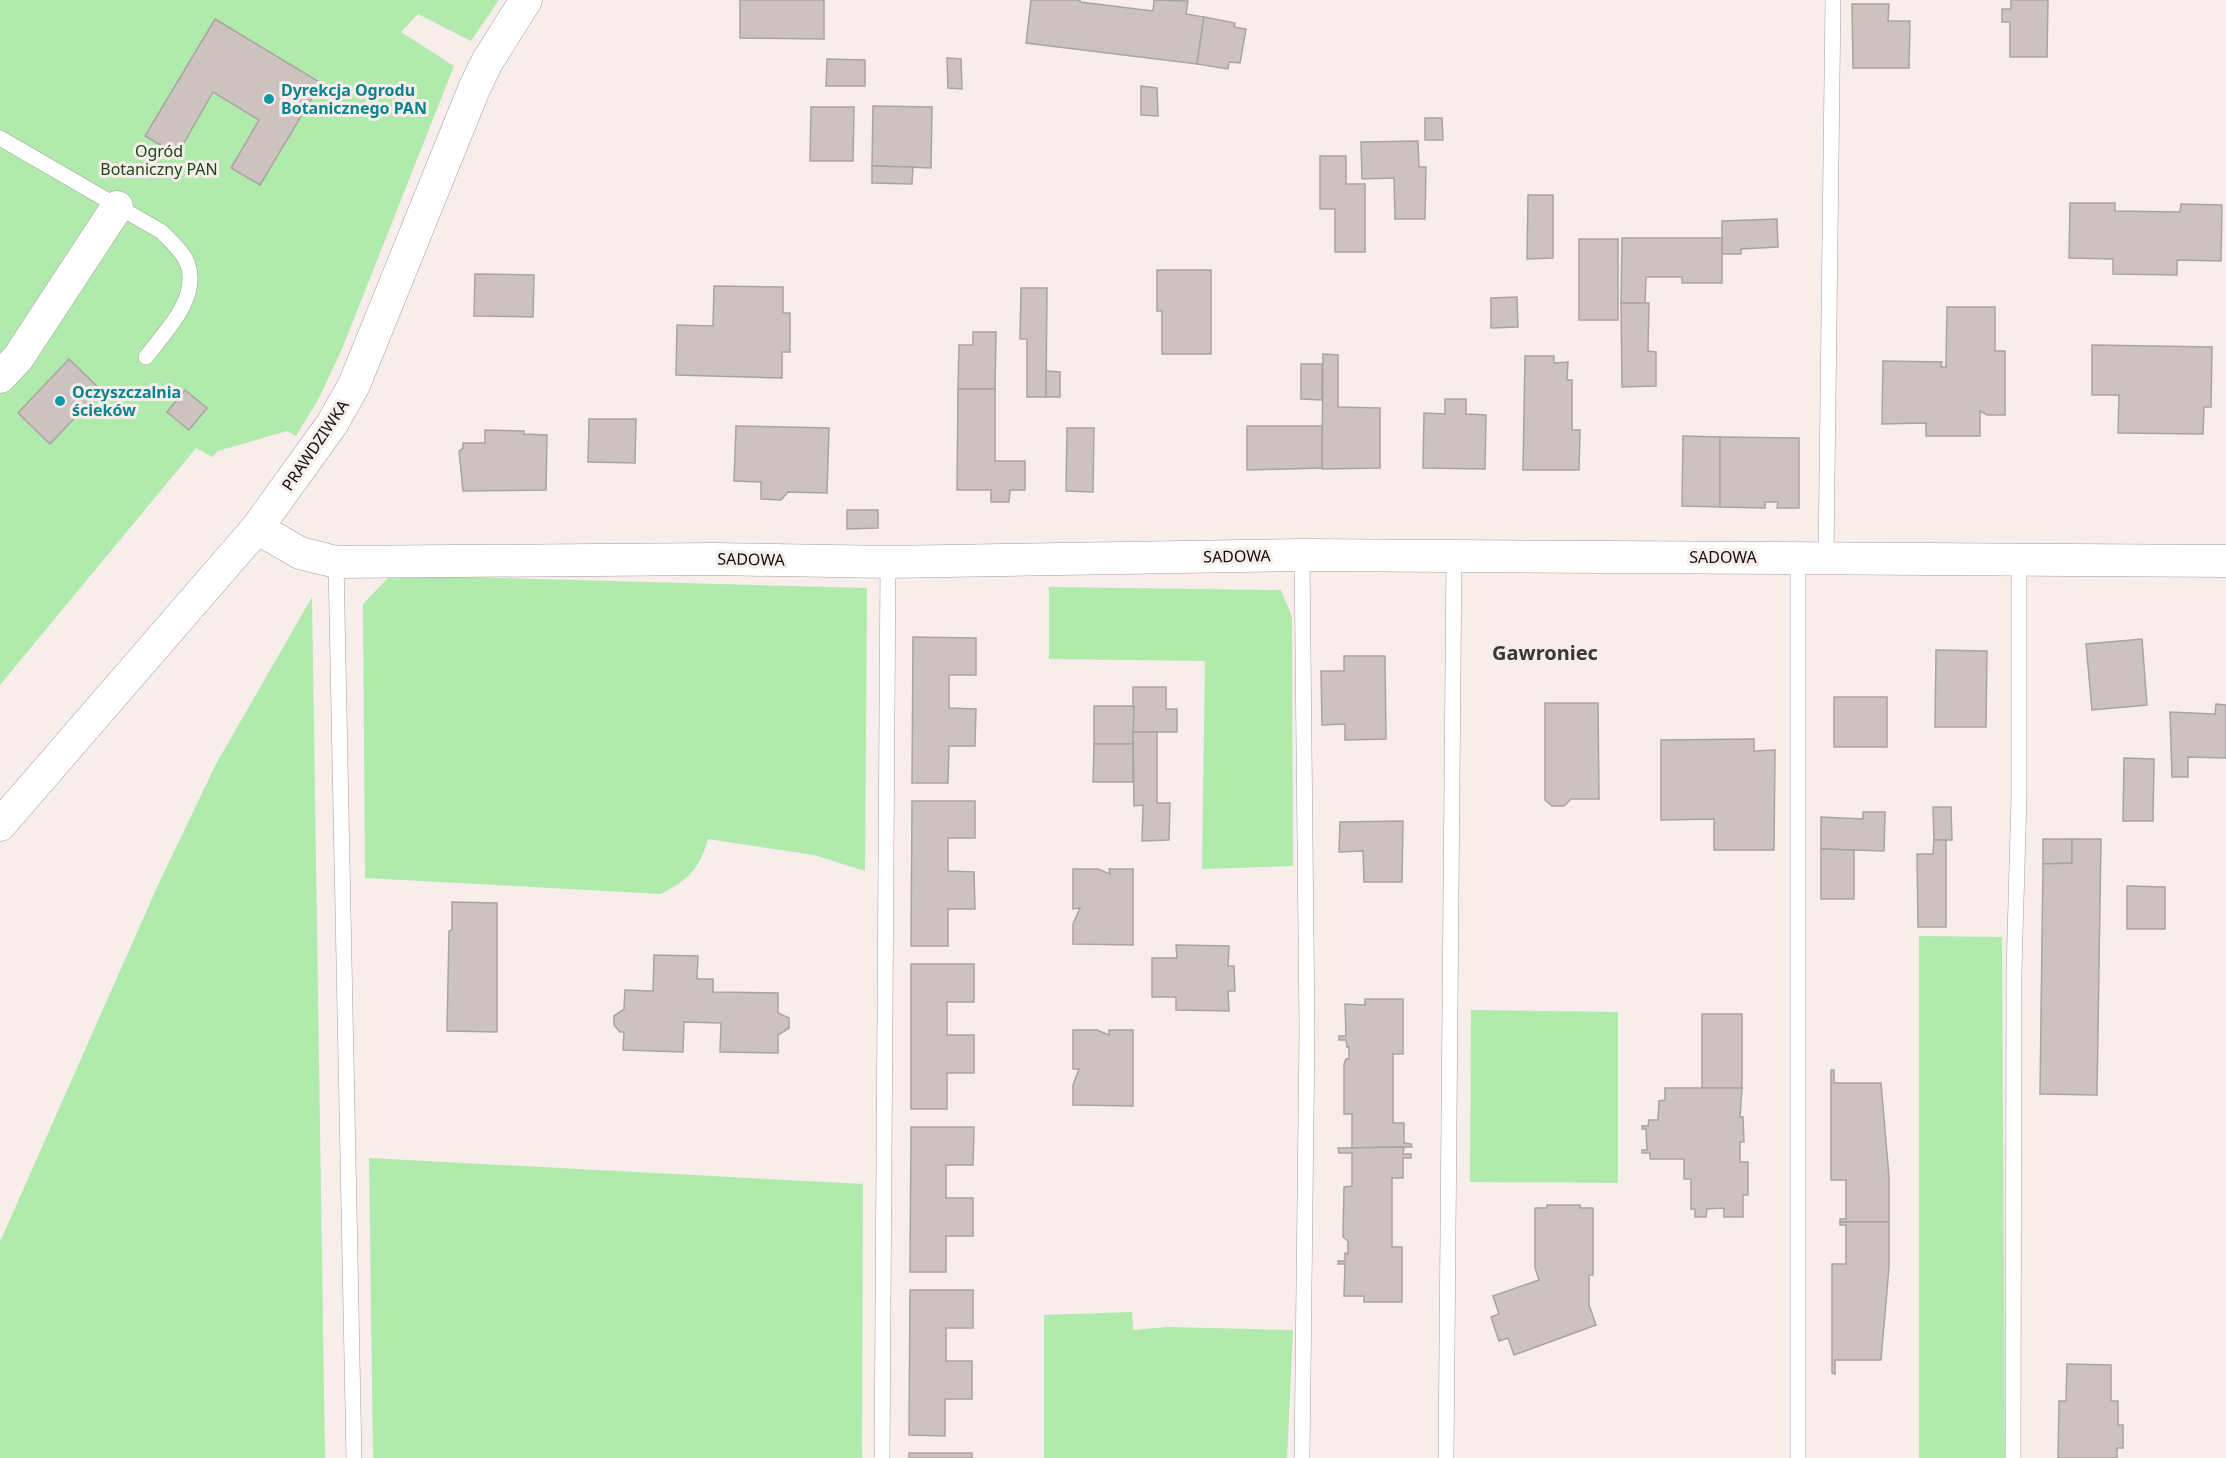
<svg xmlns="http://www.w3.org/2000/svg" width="2226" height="1458" font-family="'Noto Sans',sans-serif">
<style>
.green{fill:#b1eaad}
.building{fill:#ccc3c0;stroke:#aca3a0;stroke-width:1.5}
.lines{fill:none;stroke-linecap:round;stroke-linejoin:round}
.lane-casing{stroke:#a79e9b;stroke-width:16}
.street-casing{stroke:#a79e9b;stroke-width:33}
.lane{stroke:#fff;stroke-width:15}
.street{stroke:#fff;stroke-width:32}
.culture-dot{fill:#0f9aa8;stroke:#f7edea;stroke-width:2}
.labels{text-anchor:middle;stroke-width:6;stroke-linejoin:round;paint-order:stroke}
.culture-label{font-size:16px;font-weight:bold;fill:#0d838f;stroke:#f7edea;text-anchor:start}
.park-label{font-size:16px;fill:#184717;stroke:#f7edea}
.street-label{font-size:16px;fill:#120f0e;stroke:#f7edea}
.quarter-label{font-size:20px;font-weight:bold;fill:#3d3633;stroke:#f7edea}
</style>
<rect width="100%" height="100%" fill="#f7edea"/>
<g class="green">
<path d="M 0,0 L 499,0 L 471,41 L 418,14 L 401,32 L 454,66 L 342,349 L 319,398 L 296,436 L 287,431 L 218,451 L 212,457 L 196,448 L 0,685 Z"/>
<path d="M 391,575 L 867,588 L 865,871 L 814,855 L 708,839 C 699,870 689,879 661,894 L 365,878 L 363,604 Z"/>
<path d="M 1049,587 L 1281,590 L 1292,617 L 1293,866 L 1202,869 L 1205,661 L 1049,659 Z"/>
<path d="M 312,597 L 325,1458 L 0,1458 L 0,1242 L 158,885 L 216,764 Z"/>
<path d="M 1919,936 L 2002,937 L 2005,1458 L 1919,1458 Z"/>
<path d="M 1471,1010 L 1618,1012 L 1618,1183 L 1470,1182 Z"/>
<path d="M 369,1158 L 863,1184 L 862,1458 L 373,1458 Z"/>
<path d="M 1132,1312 L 1133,1330 L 1167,1327 L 1293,1330 L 1287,1458 L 1044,1458 L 1044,1315 Z"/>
</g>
<g class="building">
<path d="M 740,0 L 824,0 L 824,39 L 740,38 Z"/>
<path d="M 1031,0 L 1080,0 L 1080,2 L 1153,11 L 1154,0 L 1188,1 L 1186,14 L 1204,17 L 1197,64 L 1026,43 Z"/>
<path d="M 2011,0 L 2048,0 L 2047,57 L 2010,57 L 2010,22 L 2002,22 L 2002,9 L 2011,9 Z"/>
<path d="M 1852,4 L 1889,4 L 1888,21 L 1910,21 L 1909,68 L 1853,68 Z"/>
<path d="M 1204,17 L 1235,23 L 1234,27 L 1246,29 L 1240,63 L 1229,62 L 1228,69 L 1197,64 Z"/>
<path d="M 215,19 L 321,83 L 260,185 L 231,168 L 259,120 L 213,92 L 177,155 L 145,136 Z"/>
<path d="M 947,58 L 961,59 L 962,89 L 948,88 Z"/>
<path d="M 827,59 L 865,60 L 865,86 L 826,86 Z"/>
<path d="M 1141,86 L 1157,88 L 1158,116 L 1141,115 Z"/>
<path d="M 873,106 L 932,107 L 931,168 L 872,166 Z"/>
<path d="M 811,107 L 854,107 L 853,161 L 810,161 Z"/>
<path d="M 1425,118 L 1442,118 L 1443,140 L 1425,140 Z"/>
<path d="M 1418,141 L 1419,167 L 1426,167 L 1425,219 L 1395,219 L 1394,178 L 1362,179 L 1361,142 Z"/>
<path d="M 1320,156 L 1346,156 L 1346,184 L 1365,184 L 1365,252 L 1335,252 L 1335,209 L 1320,209 Z"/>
<path d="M 872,166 L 913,167 L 912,184 L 872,183 Z"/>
<path d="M 1528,195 L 1553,195 L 1553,258 L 1527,259 Z"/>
<path d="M 2070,203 L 2115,203 L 2115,211 L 2180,212 L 2181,204 L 2222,205 L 2221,261 L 2177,260 L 2177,275 L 2113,274 L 2113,259 L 2069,258 Z"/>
<path d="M 1777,219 L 1778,247 L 1741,249 L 1741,254 L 1722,254 L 1722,221 Z"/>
<path d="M 1622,238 L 1722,238 L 1722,283 L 1682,283 L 1682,277 L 1646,277 L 1645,303 L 1621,303 Z"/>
<rect x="1579" y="239" width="39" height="81"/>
<path d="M 1157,270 L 1211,270 L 1211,354 L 1162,354 L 1162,311 L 1157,311 Z"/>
<path d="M 475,274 L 534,275 L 533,317 L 474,316 Z"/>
<path d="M 714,286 L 783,287 L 783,313 L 790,313 L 790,352 L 782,352 L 782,378 L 676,375 L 677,325 L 713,326 Z"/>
<path d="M 1021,288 L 1047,288 L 1046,397 L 1027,397 L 1027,339 L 1020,339 Z"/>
<path d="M 1517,297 L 1518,327 L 1491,328 L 1491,298 Z"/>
<path d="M 1621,303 L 1649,303 L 1648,351 L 1656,352 L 1656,386 L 1622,387 Z"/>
<path d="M 1947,307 L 1995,307 L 1995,351 L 2005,351 L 2005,415 L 1987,415 L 1980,411 L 1980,436 L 1926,436 L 1926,423 L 1882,424 L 1883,361 L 1942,362 L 1941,367 L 1946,367 Z"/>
<path d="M 973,332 L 996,332 L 995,389 L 958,389 L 959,345 L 973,345 Z"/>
<path d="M 2092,345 L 2212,347 L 2211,407 L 2204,407 L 2203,434 L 2118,433 L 2119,395 L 2092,395 Z"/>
<path d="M 1323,354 L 1338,355 L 1338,407 L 1380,408 L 1380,468 L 1322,469 Z"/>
<path d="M 1525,356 L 1554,356 L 1554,363 L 1568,362 L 1567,380 L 1572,380 L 1572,430 L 1580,430 L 1579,470 L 1523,470 Z"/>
<path d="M 69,359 L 101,390 L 50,444 L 18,413 Z"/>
<path d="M 1301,364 L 1322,364 L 1322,400 L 1301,399 Z"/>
<path d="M 1046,371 L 1060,372 L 1060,397 L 1046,397 Z"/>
<path d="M 958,389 L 995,389 L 995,461 L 1025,461 L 1025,490 L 1010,490 L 1009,502 L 991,502 L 991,490 L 957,490 Z"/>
<path d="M 185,390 L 207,408 L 189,430 L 167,412 Z"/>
<path d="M 1445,399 L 1466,399 L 1466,414 L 1486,415 L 1485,469 L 1423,468 L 1424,413 L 1445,414 Z"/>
<path d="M 589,419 L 636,419 L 635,463 L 588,462 Z"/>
<path d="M 736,426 L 829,428 L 827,493 L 788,492 L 781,500 L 761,499 L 761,482 L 734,481 Z"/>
<path d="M 1247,426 L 1322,426 L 1322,468 L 1247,470 Z"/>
<path d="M 1067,428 L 1094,428 L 1093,492 L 1066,491 Z"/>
<path d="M 485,430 L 524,431 L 524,434 L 547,435 L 546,490 L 463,491 L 459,451 L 463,448 L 463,443 L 485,443 Z"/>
<path d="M 1683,436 L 1720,437 L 1720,507 L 1682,506 Z"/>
<path d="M 1720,437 L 1799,438 L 1799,508 L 1777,508 L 1778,502 L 1765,502 L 1765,508 L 1720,507 Z"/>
<path d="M 847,510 L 878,510 L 878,528 L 847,529 Z"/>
<path d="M 913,637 L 976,638 L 976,675 L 949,675 L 949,708 L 976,709 L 975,746 L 949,746 L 948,783 L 912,783 Z"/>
<path d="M 2142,639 L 2147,705 L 2092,710 L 2086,644 Z"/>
<path d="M 1936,650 L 1987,651 L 1986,727 L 1935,727 Z"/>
<path d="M 1344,656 L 1385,656 L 1386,739 L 1345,740 L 1345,724 L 1322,725 L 1321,671 L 1344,671 Z"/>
<path d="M 1133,687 L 1166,687 L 1166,709 L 1177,709 L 1177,732 L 1133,732 Z"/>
<rect x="1834" y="697" width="53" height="50"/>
<path d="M 1545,703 L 1598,703 L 1599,799 L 1571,799 L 1564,806 L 1552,806 L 1545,800 Z"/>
<path d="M 2216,704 L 2226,705 L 2226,758 L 2188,757 L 2188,777 L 2172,777 L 2170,712 L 2215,714 Z"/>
<path d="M 1094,706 L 1134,706 L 1133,744 L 1094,744 Z"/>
<path d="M 1133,732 L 1157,732 L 1157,803 L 1170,803 L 1169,840 L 1142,841 L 1143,805 L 1134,806 Z"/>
<path d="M 1754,739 L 1754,751 L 1775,750 L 1774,850 L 1714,850 L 1714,819 L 1661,820 L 1661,740 Z"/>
<path d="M 1094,744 L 1133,744 L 1133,782 L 1093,782 Z"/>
<path d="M 2124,758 L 2154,759 L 2153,821 L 2123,821 Z"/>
<path d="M 912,801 L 975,801 L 975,838 L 948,838 L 948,871 L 974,872 L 975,909 L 948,909 L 948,946 L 911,946 Z"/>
<path d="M 1933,807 L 1951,807 L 1952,840 L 1934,840 Z"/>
<path d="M 1863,812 L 1885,812 L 1884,851 L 1821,849 L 1821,817 L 1863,819 Z"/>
<path d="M 1403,821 L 1402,882 L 1364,882 L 1363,851 L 1339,852 L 1340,822 Z"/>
<path d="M 2043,839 L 2072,839 L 2072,863 L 2043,864 Z"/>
<path d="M 2072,839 L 2101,839 L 2097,1095 L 2040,1094 L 2043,864 L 2072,863 Z"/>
<path d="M 1934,840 L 1946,840 L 1946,927 L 1918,927 L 1917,854 L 1933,854 Z"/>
<path d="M 1821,849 L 1854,850 L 1854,899 L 1821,899 Z"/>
<path d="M 1073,869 L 1098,869 L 1110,874 L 1109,869 L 1133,869 L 1133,945 L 1073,944 L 1073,924 L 1080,908 L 1073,909 Z"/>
<path d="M 2127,886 L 2165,887 L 2165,929 L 2127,929 Z"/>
<path d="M 452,902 L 497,903 L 497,1032 L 447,1031 L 449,931 L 452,930 Z"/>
<path d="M 1176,945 L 1229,946 L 1228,966 L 1234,966 L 1235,991 L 1228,991 L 1229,1011 L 1176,1010 L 1176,997 L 1152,997 L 1152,958 L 1177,958 Z"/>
<path d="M 654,955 L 698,956 L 697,979 L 713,979 L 713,992 L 778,993 L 778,1013 L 789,1018 L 789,1028 L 778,1035 L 778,1053 L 720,1052 L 721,1023 L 684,1022 L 683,1052 L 623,1050 L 624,1032 L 620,1032 L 614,1025 L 614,1016 L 624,1009 L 625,990 L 653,991 Z"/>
<path d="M 911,964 L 974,964 L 974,1002 L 947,1002 L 947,1035 L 974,1035 L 974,1073 L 947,1073 L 947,1109 L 911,1109 Z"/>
<path d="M 1365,999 L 1403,999 L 1403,1054 L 1393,1054 L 1393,1123 L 1404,1123 L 1404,1143 L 1411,1144 L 1412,1147 L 1352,1148 L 1352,1114 L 1344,1114 L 1344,1064 L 1346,1059 L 1349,1059 L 1349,1047 L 1347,1047 L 1346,1040 L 1339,1040 L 1339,1036 L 1346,1036 L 1345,1004 L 1365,1005 Z"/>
<rect x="1702" y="1014" width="40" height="74"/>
<path d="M 1073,1030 L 1097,1030 L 1109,1035 L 1109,1030 L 1133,1030 L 1133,1106 L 1073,1105 L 1073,1085 L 1079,1069 L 1073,1069 Z"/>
<path d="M 1831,1070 L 1834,1070 L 1834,1083 L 1881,1083 L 1889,1177 L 1889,1222 L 1840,1222 L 1840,1219 L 1846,1219 L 1846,1180 L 1831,1180 Z"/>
<path d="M 1665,1088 L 1742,1088 L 1740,1117 L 1743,1117 L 1744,1142 L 1740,1142 L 1740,1162 L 1748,1162 L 1748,1195 L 1743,1195 L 1743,1217 L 1724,1217 L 1724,1208 L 1707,1209 L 1706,1217 L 1695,1217 L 1695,1209 L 1691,1209 L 1691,1179 L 1684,1179 L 1684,1159 L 1650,1159 L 1650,1153 L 1642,1153 L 1642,1150 L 1647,1150 L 1646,1129 L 1642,1129 L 1642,1126 L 1648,1126 L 1649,1120 L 1658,1120 L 1659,1101 L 1665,1100 Z"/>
<path d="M 911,1127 L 974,1127 L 973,1165 L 946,1165 L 946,1198 L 973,1198 L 973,1236 L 946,1236 L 946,1272 L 910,1272 Z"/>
<path d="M 1404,1147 L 1403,1154 L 1411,1154 L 1411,1158 L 1403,1158 L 1403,1178 L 1392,1178 L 1392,1247 L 1402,1247 L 1402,1302 L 1364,1302 L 1364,1296 L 1344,1296 L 1345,1264 L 1338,1264 L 1338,1261 L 1345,1261 L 1345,1253 L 1348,1254 L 1348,1241 L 1343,1237 L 1344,1187 L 1352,1186 L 1352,1153 L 1339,1153 L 1338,1148 Z"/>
<path d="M 1547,1205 L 1580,1205 L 1580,1208 L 1593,1208 L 1593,1275 L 1589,1275 L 1589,1305 L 1596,1325 L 1514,1355 L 1508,1338 L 1499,1341 L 1491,1317 L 1499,1314 L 1493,1296 L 1539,1280 L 1535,1268 L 1535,1208 L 1547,1208 Z"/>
<path d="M 1840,1222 L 1889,1222 L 1889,1267 L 1881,1360 L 1835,1360 L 1835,1374 L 1832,1373 L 1832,1264 L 1846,1264 L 1846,1225 L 1840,1225 Z"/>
<path d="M 910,1290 L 973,1290 L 973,1328 L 946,1328 L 946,1361 L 972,1361 L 972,1399 L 945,1399 L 945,1436 L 909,1435 Z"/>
<path d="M 2067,1364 L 2111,1365 L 2111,1401 L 2118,1401 L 2118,1425 L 2123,1425 L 2123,1448 L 2117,1448 L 2117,1458 L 2058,1458 L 2059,1401 L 2066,1401 Z"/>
<rect x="909" y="1453" width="63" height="5"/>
</g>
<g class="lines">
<g class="lane-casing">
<g id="lane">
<path d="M 0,138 L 162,232 C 171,242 184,252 188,265 C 199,299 165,332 146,357"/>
<path d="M 1798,557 L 1798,1458"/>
<path d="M 1826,557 L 1833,0"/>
<path d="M 336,562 L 354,1458"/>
<path d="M 882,1458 L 888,562"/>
<path d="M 1302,1458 L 1307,1030 L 1302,555"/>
<path d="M 1446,1458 L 1454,556"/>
<path d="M 2013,1458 L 2014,971 L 2019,796 L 2019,558"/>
</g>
</g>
<g class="street-casing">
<g id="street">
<path d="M 0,377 L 18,358 L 117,207"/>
<path d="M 257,528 L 300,553 L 336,562 L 713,559 L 888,562 L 1302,555 L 2226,561"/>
<path d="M 0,825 L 257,528 L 332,424 L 354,385 L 474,89 L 487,62 L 526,0"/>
</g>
</g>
<use href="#lane" class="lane"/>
<use href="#street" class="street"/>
</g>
<g class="culture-dot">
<circle cx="269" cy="99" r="6"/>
<circle cx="60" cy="401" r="6"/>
</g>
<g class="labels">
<g class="culture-label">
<text x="281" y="96">Dyrekcja Ogrodu<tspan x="281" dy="18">Botanicznego PAN</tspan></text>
<text x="72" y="398">Oczyszczalnia<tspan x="72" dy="18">ścieków</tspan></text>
</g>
<g class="park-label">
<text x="159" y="157">Ogród<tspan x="159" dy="18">Botaniczny PAN</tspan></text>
</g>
<g class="street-label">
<text transform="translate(315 445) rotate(-56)" y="6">PRAWDZIWKA</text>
<text transform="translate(1237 556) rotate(-1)" y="6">SADOWA</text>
<text x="1723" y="563">SADOWA</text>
<text transform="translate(751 559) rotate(1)" y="6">SADOWA</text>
</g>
<g class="quarter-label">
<text x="1545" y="660">Gawroniec</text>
</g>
</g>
</svg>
